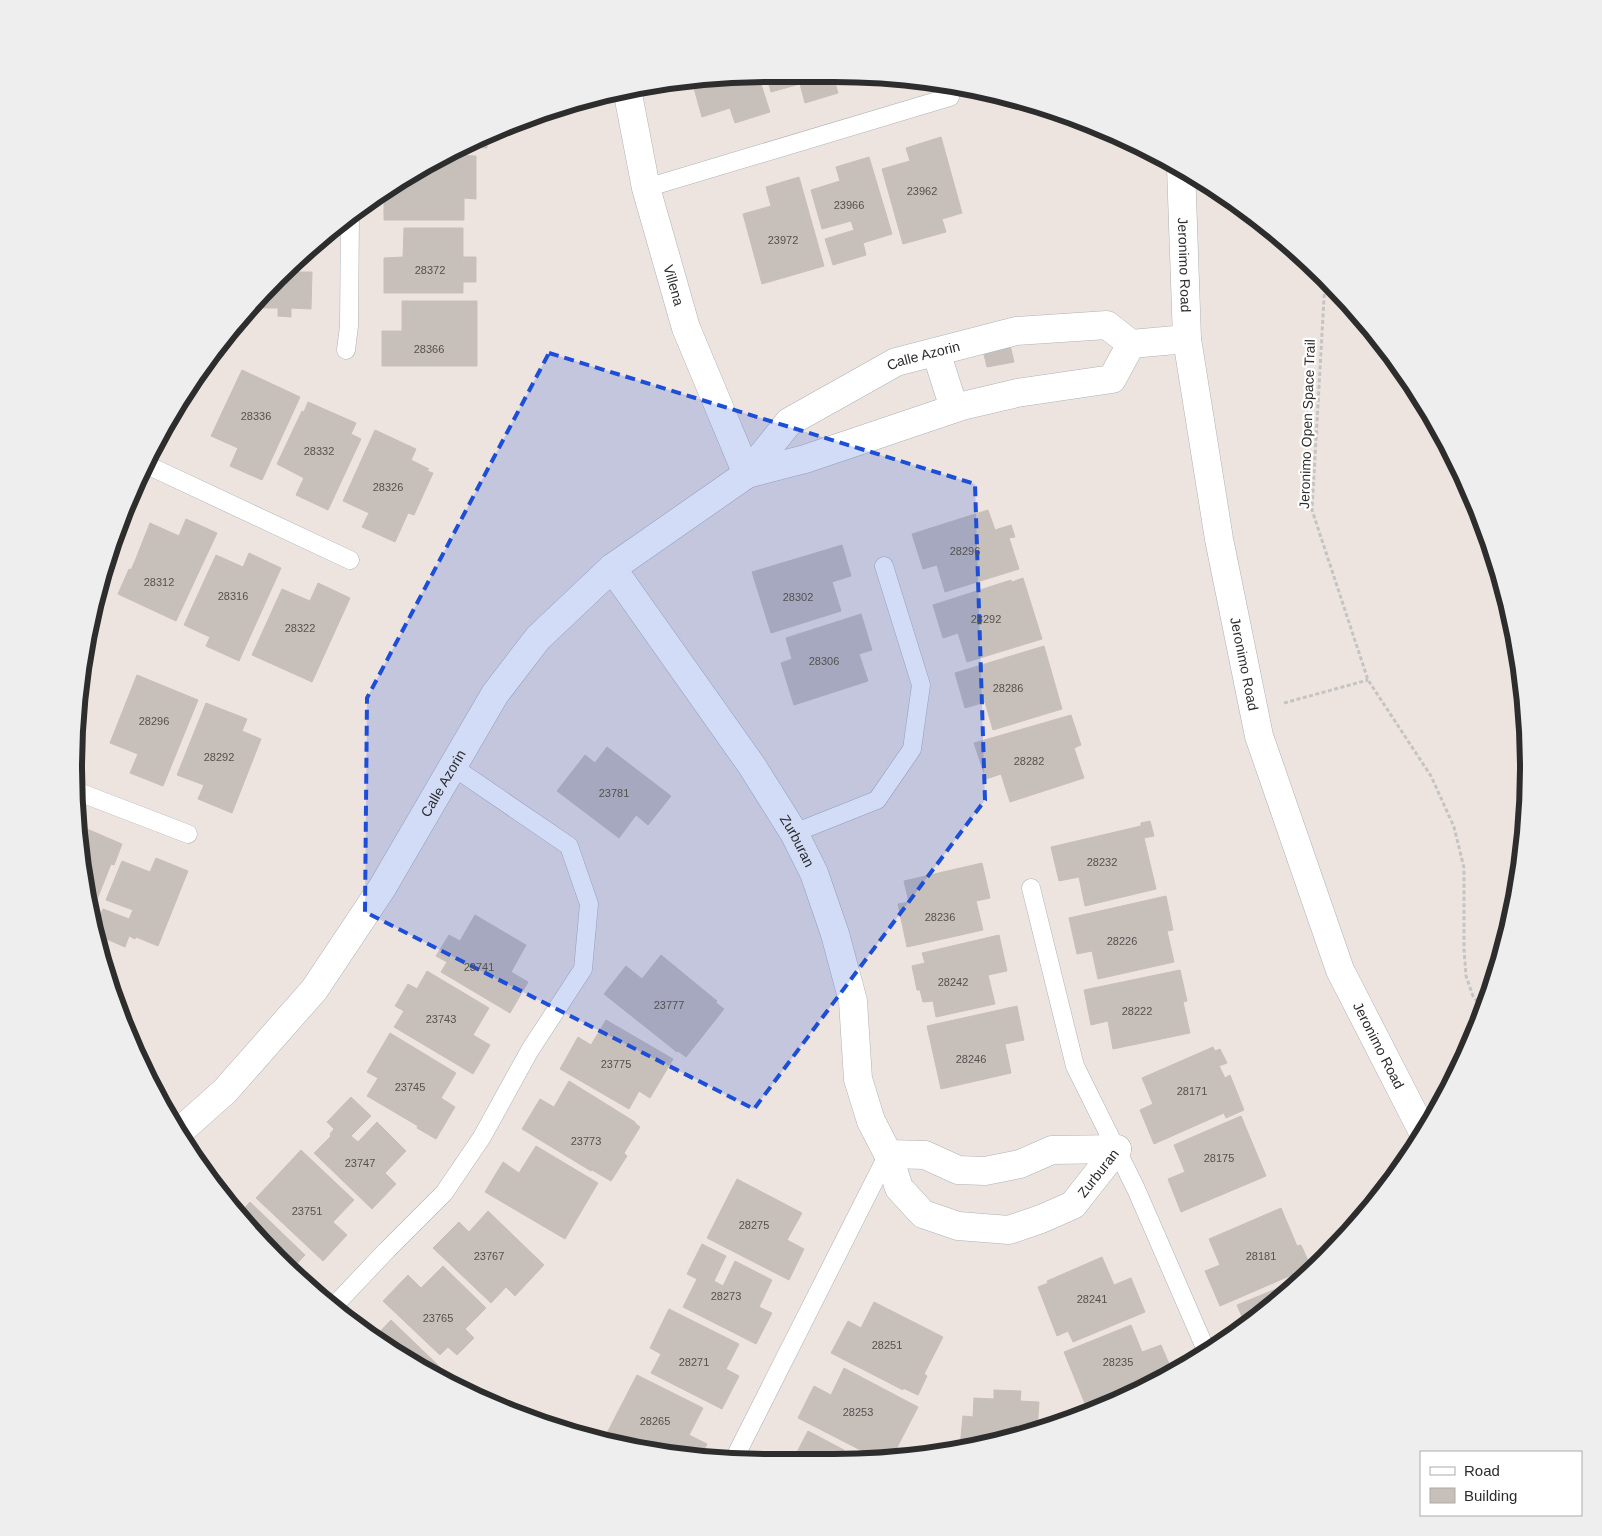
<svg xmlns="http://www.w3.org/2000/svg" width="1602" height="1536" font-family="Arial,sans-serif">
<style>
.building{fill:#c7bfba;stroke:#cabfb8}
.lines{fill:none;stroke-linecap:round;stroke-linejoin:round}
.lane-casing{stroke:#acb2b9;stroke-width:19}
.street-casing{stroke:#acb2b9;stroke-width:29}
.secondary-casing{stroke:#acb2b9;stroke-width:29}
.path{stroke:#c4c4c4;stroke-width:3;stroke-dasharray:4 2.5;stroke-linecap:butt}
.lane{stroke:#fff;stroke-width:18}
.street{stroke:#fff;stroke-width:28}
.secondary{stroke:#fff;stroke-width:28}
.marked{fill:#1d4ed8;fill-opacity:0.2;stroke:#1d4ed8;stroke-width:4;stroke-dasharray:10 6;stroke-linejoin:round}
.labels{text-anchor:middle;stroke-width:4.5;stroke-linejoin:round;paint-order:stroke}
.number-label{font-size:11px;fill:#545250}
.street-label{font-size:14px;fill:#2d2d2d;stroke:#fff}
.rim{fill:none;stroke:#2d2d2d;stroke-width:6}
</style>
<rect width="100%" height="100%" fill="#eee4df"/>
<g class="building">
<path d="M 766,74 L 833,76 L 838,93 L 805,103 L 800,84 L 771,92 Z"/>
<path d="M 758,75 L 770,112 L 735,123 L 730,108 L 702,117 L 692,81 Z"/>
<path d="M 487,135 L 487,148 L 466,147 Z"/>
<path d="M 941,137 L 962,213 L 942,219 L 946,232 L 903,244 L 882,169 L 910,161 L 906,148 Z"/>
<path d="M 452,155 L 476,156 L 476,199 L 464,198 L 464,220 L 384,220 L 384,195 Z"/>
<path d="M 869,157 L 892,234 L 863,243 L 866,255 L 833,265 L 825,239 L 854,230 L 851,221 L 822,229 L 811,190 L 840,181 L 836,167 Z"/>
<path d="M 799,177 L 824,266 L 762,284 L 743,214 L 771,206 L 766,187 Z"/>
<path d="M 404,228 L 463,228 L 463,257 L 476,257 L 476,282 L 463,282 L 463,293 L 384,293 L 384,258 L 403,257 Z"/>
<path d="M 296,263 L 296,272 L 312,272 L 311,309 L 291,308 L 291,317 L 278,316 L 278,308 L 249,308 Z"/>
<path d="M 402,301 L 477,301 L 477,366 L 382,366 L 382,331 L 402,331 Z"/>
<path d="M 1010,345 L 1014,362 L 987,367 L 983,350 Z"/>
<path d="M 242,370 L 300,397 L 262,480 L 230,466 L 238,448 L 211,436 Z"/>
<path d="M 308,402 L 356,423 L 351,434 L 361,439 L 328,510 L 296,495 L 304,478 L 277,464 L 302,411 L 304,412 Z"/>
<path d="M 375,430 L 416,449 L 411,460 L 429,469 L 427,471 L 433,473 L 414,515 L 408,513 L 395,542 L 362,527 L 369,513 L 343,501 Z"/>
<path d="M 988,510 L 995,530 L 1011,525 L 1015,537 L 1009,538 L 1019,569 L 945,592 L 937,565 L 923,569 L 912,534 Z"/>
<path d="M 186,519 L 217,533 L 176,621 L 118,594 L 129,569 L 131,570 L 135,561 L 150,523 L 179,536 Z"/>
<path d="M 842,545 L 851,576 L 832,582 L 841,611 L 771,633 L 752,572 Z"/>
<path d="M 249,553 L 281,568 L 239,661 L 206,646 L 210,637 L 184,625 L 216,555 L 243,567 Z"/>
<path d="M 1023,578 L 1042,639 L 967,662 L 958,633 L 943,638 L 933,605 L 1011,580 L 1012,582 Z"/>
<path d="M 318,583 L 350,598 L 312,682 L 252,655 L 282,589 L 310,601 Z"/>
<path d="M 861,614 L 872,650 L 859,654 L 868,681 L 794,705 L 781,663 L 792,659 L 786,638 Z"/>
<path d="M 1044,646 L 1062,709 L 993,730 L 985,702 L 965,708 L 955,673 Z"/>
<path d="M 137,675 L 198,700 L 163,786 L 130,773 L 138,754 L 110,743 Z"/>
<path d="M 206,703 L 247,719 L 242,731 L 261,739 L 232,813 L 198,799 L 204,785 L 177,775 Z"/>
<path d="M 1071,715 L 1081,745 L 1074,748 L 1084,778 L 1010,802 L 1001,774 L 986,779 L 974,743 Z"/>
<path d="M 607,747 L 671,796 L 648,825 L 636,815 L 619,838 L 557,791 L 585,755 L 595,763 Z"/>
<path d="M 1150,821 L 1154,836 L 1144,838 L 1156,889 L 1085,906 L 1079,877 L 1059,881 L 1051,847 L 1141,826 L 1141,823 Z"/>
<path d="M 87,829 L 122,844 L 114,865 L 111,864 L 92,912 L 80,844 Z"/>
<path d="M 156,858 L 188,871 L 158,946 L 136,937 L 135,939 L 129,936 L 125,947 L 95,934 L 94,929 L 103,909 L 129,919 L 133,910 L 106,900 L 122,861 L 150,872 Z"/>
<path d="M 982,863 L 990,898 L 976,901 L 983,930 L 907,947 L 898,904 L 909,902 L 904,881 Z"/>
<path d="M 1166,896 L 1173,930 L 1167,931 L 1174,962 L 1098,979 L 1092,951 L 1077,954 L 1069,918 Z"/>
<path d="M 475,915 L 526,945 L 511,972 L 528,982 L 510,1013 L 441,972 L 447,962 L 436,956 L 449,935 L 460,941 Z"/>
<path d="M 999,935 L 1007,971 L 988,975 L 995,1004 L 936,1017 L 933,1001 L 923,1002 L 920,990 L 917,990 L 912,966 L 925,963 L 922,953 Z"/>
<path d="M 661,955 L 717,1001 L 715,1002 L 724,1009 L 686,1057 L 678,1051 L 677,1052 L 604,994 L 626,966 L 642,979 Z"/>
<path d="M 1180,970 L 1187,1001 L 1183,1002 L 1190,1033 L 1113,1049 L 1108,1021 L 1091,1025 L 1084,990 Z"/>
<path d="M 427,971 L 489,1008 L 473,1035 L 490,1045 L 473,1074 L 394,1027 L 404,1011 L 395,1006 L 408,984 L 417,989 Z"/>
<path d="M 1017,1006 L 1024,1040 L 1005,1044 L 1011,1073 L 941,1089 L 927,1026 Z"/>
<path d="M 606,1020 L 673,1059 L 650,1098 L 639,1091 L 629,1109 L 560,1069 L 578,1037 L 591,1045 Z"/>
<path d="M 390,1033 L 456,1073 L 441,1098 L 455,1107 L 436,1139 L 417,1128 L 418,1126 L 367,1096 L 378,1078 L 367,1072 Z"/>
<path d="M 1213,1047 L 1215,1051 L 1220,1049 L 1227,1063 L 1219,1066 L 1225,1078 L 1230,1075 L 1244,1110 L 1226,1118 L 1224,1113 L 1154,1144 L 1140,1110 L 1153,1104 L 1142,1078 Z"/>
<path d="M 569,1081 L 635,1122 L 635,1123 L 640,1127 L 624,1153 L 627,1156 L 611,1181 L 592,1170 L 591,1171 L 522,1129 L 540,1099 L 554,1107 Z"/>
<path d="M 351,1097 L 371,1116 L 351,1136 L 358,1142 L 377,1122 L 406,1151 L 385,1173 L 396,1184 L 372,1209 L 314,1153 L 331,1136 L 330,1134 L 334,1129 L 327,1122 Z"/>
<path d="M 1241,1116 L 1266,1176 L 1181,1212 L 1168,1179 L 1185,1172 L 1174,1145 Z"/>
<path d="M 536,1146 L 598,1183 L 565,1239 L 485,1192 L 503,1162 L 519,1173 Z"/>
<path d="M 301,1150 L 354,1200 L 333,1222 L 347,1235 L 323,1261 L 256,1198 Z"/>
<path d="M 737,1179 L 802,1213 L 787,1240 L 804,1249 L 789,1280 L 707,1238 Z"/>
<path d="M 250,1202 L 305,1255 L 292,1269 L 246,1226 L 238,1215 Z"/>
<path d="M 1281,1208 L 1297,1246 L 1301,1245 L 1310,1265 L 1293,1272 L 1294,1274 L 1220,1306 L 1205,1271 L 1220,1265 L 1209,1239 Z"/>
<path d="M 488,1211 L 544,1265 L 515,1296 L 506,1287 L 491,1303 L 433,1248 L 459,1222 L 469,1232 Z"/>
<path d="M 702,1244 L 726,1256 L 714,1281 L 723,1286 L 735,1261 L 772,1280 L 759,1307 L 772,1313 L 756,1344 L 683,1307 L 697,1279 L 687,1274 Z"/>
<path d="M 1102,1257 L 1114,1285 L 1131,1278 L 1145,1312 L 1073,1342 L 1068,1331 L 1057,1336 L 1038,1287 L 1048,1283 L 1047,1281 Z"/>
<path d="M 443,1266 L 486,1308 L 465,1329 L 474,1338 L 457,1355 L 448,1347 L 440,1355 L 383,1301 L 408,1275 L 421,1288 Z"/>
<path d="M 1276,1289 L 1279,1298 L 1257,1319 L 1246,1326 L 1237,1305 Z"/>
<path d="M 874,1302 L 943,1337 L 924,1374 L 927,1376 L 918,1395 L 903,1388 L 903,1390 L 831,1353 L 848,1321 L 861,1328 Z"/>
<path d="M 669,1309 L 739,1344 L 726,1369 L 739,1376 L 722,1409 L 651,1373 L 661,1354 L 650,1348 Z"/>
<path d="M 391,1320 L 443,1370 L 437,1376 L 375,1337 Z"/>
<path d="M 1131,1325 L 1142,1352 L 1161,1345 L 1172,1371 L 1141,1391 L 1088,1411 L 1064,1352 Z"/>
<path d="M 844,1368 L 918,1407 L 891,1459 L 886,1460 L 881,1457 L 880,1460 L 798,1418 L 814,1386 L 831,1395 Z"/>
<path d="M 637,1375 L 703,1408 L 689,1435 L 707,1444 L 700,1457 L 631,1446 L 607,1433 Z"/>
<path d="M 994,1390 L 1021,1391 L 1020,1401 L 1039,1402 L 1037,1430 L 1014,1439 L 960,1447 L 963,1416 L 973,1417 L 974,1398 L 994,1399 Z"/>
<path d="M 808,1431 L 844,1450 L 839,1461 L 775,1461 L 780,1451 L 794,1458 Z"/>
</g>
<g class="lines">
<g class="lane-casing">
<g id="lane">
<path d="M 646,188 L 950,97"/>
<path d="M 346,350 L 349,326 L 350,214"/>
<path d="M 147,465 L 350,560"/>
<path d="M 76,791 L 188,834"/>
<path d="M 794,833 L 877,800 L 912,749 L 921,685 L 884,566"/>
<path d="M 1031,888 L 1075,1066 L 1136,1189 L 1206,1350"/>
<path d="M 333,1307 L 387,1250 L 444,1193 L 482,1137 L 530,1050 L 583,969 L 589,904 L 569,846 L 452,766"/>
<path d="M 733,1461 L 888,1154"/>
</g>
</g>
<g class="street-casing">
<g id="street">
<path id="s1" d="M 627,89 L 646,188 L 686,328 L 747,474"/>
<path id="s2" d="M 612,568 L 752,766 L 794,833 L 814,873 L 835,934 L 853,1001 L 858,1079 L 871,1121 L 888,1154 L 899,1188 L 923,1214 L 958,1226 L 1009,1230 L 1041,1219 L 1073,1205 L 1117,1149"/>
<path d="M 888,1154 L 925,1155 L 958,1170 L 985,1171 L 1020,1164 L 1052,1150 L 1117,1149"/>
</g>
</g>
<g class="secondary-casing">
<g id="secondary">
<path id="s3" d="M 1181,167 L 1187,339 L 1219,539 L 1259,736 L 1340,970 L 1423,1132"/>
<path d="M 936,352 L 954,408"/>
<path d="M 747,474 L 805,459 L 962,406 L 1017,393 L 1112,379 L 1131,344"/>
<path id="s4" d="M 179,1132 L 225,1091 L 314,990 L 382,888 L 495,694 L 538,638 L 612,568 L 747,474 L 789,422 L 896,362 L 1016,331 L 1107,325 L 1131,344 L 1187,339"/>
</g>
</g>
<g class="path">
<path d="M 1325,281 L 1312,510 L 1368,680 L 1431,776 L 1454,827 L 1464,868 L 1464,949 L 1466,976 L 1473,996 L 1483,1009"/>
<path d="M 1284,703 L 1368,680"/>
</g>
<use href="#lane" class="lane"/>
<use href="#street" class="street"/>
<use href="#secondary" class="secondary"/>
</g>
<path class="marked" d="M 549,353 L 975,484 L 985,800 L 754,1109 L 365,912 L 367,698 Z"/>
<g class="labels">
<g class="number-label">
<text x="922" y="195">23962</text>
<text x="849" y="209">23966</text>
<text x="783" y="244">23972</text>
<text x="430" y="274">28372</text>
<text x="429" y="353">28366</text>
<text x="256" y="420">28336</text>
<text x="319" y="455">28332</text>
<text x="388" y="491">28326</text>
<text x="965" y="555">28296</text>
<text x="159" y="586">28312</text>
<text x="233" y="600">28316</text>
<text x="798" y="601">28302</text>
<text x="986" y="623">28292</text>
<text x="300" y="632">28322</text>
<text x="824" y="665">28306</text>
<text x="1008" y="692">28286</text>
<text x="154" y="725">28296</text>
<text x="219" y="761">28292</text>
<text x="1029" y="765">28282</text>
<text x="614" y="797">23781</text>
<text x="1102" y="866">28232</text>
<text x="940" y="921">28236</text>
<text x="1122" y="945">28226</text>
<text x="479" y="971">23741</text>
<text x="953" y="986">28242</text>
<text x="669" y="1009">23777</text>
<text x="1137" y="1015">28222</text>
<text x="441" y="1023">23743</text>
<text x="971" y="1063">28246</text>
<text x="616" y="1068">23775</text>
<text x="410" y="1091">23745</text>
<text x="1192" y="1095">28171</text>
<text x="586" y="1145">23773</text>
<text x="1219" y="1162">28175</text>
<text x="360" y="1167">23747</text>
<text x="307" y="1215">23751</text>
<text x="754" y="1229">28275</text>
<text x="489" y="1260">23767</text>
<text x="1261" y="1260">28181</text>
<text x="726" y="1300">28273</text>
<text x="1092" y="1303">28241</text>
<text x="438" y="1322">23765</text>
<text x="887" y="1349">28251</text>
<text x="694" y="1366">28271</text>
<text x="1118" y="1366">28235</text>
<text x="858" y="1416">28253</text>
<text x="655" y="1425">28265</text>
</g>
<g class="street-label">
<text dy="5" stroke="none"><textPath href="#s3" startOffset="98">Jeronimo Road</textPath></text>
<text dy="5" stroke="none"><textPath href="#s1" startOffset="202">Villena</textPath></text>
<text dy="5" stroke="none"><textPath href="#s4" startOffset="1098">Calle Azorin</textPath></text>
<text transform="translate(1307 424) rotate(-88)" y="5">Jeronimo Open Space Trail</text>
<text dy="5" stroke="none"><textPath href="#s3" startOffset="502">Jeronimo Road</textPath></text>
<text dy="5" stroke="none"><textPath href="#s4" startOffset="440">Calle Azorin</textPath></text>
<text dy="5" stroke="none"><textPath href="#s2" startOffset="330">Zurburan</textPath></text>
<text dy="5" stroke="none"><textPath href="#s3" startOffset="908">Jeronimo Road</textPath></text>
<text dy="5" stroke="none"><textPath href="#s2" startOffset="928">Zurburan</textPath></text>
</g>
</g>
<path d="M0 0H1602V1536H0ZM768 82H834A686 686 0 0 1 1520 768V768A686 686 0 0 1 834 1454H768A686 686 0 0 1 82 768V768A686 686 0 0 1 768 82Z" fill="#eee" fill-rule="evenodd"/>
<path class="rim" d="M768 82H834A686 686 0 0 1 1520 768V768A686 686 0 0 1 834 1454H768A686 686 0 0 1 82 768V768A686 686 0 0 1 768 82Z"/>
<rect x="1420" y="1451" width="162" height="65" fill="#ffffff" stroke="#ababab"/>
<rect x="1430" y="1467" width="25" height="8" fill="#ffffff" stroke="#ababab"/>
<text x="1464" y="1476" font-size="15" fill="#2d2d2d">Road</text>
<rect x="1430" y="1488" width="25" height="15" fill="#c7bfba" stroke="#ababab"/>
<text x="1464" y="1501" font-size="15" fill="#2d2d2d">Building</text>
</svg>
